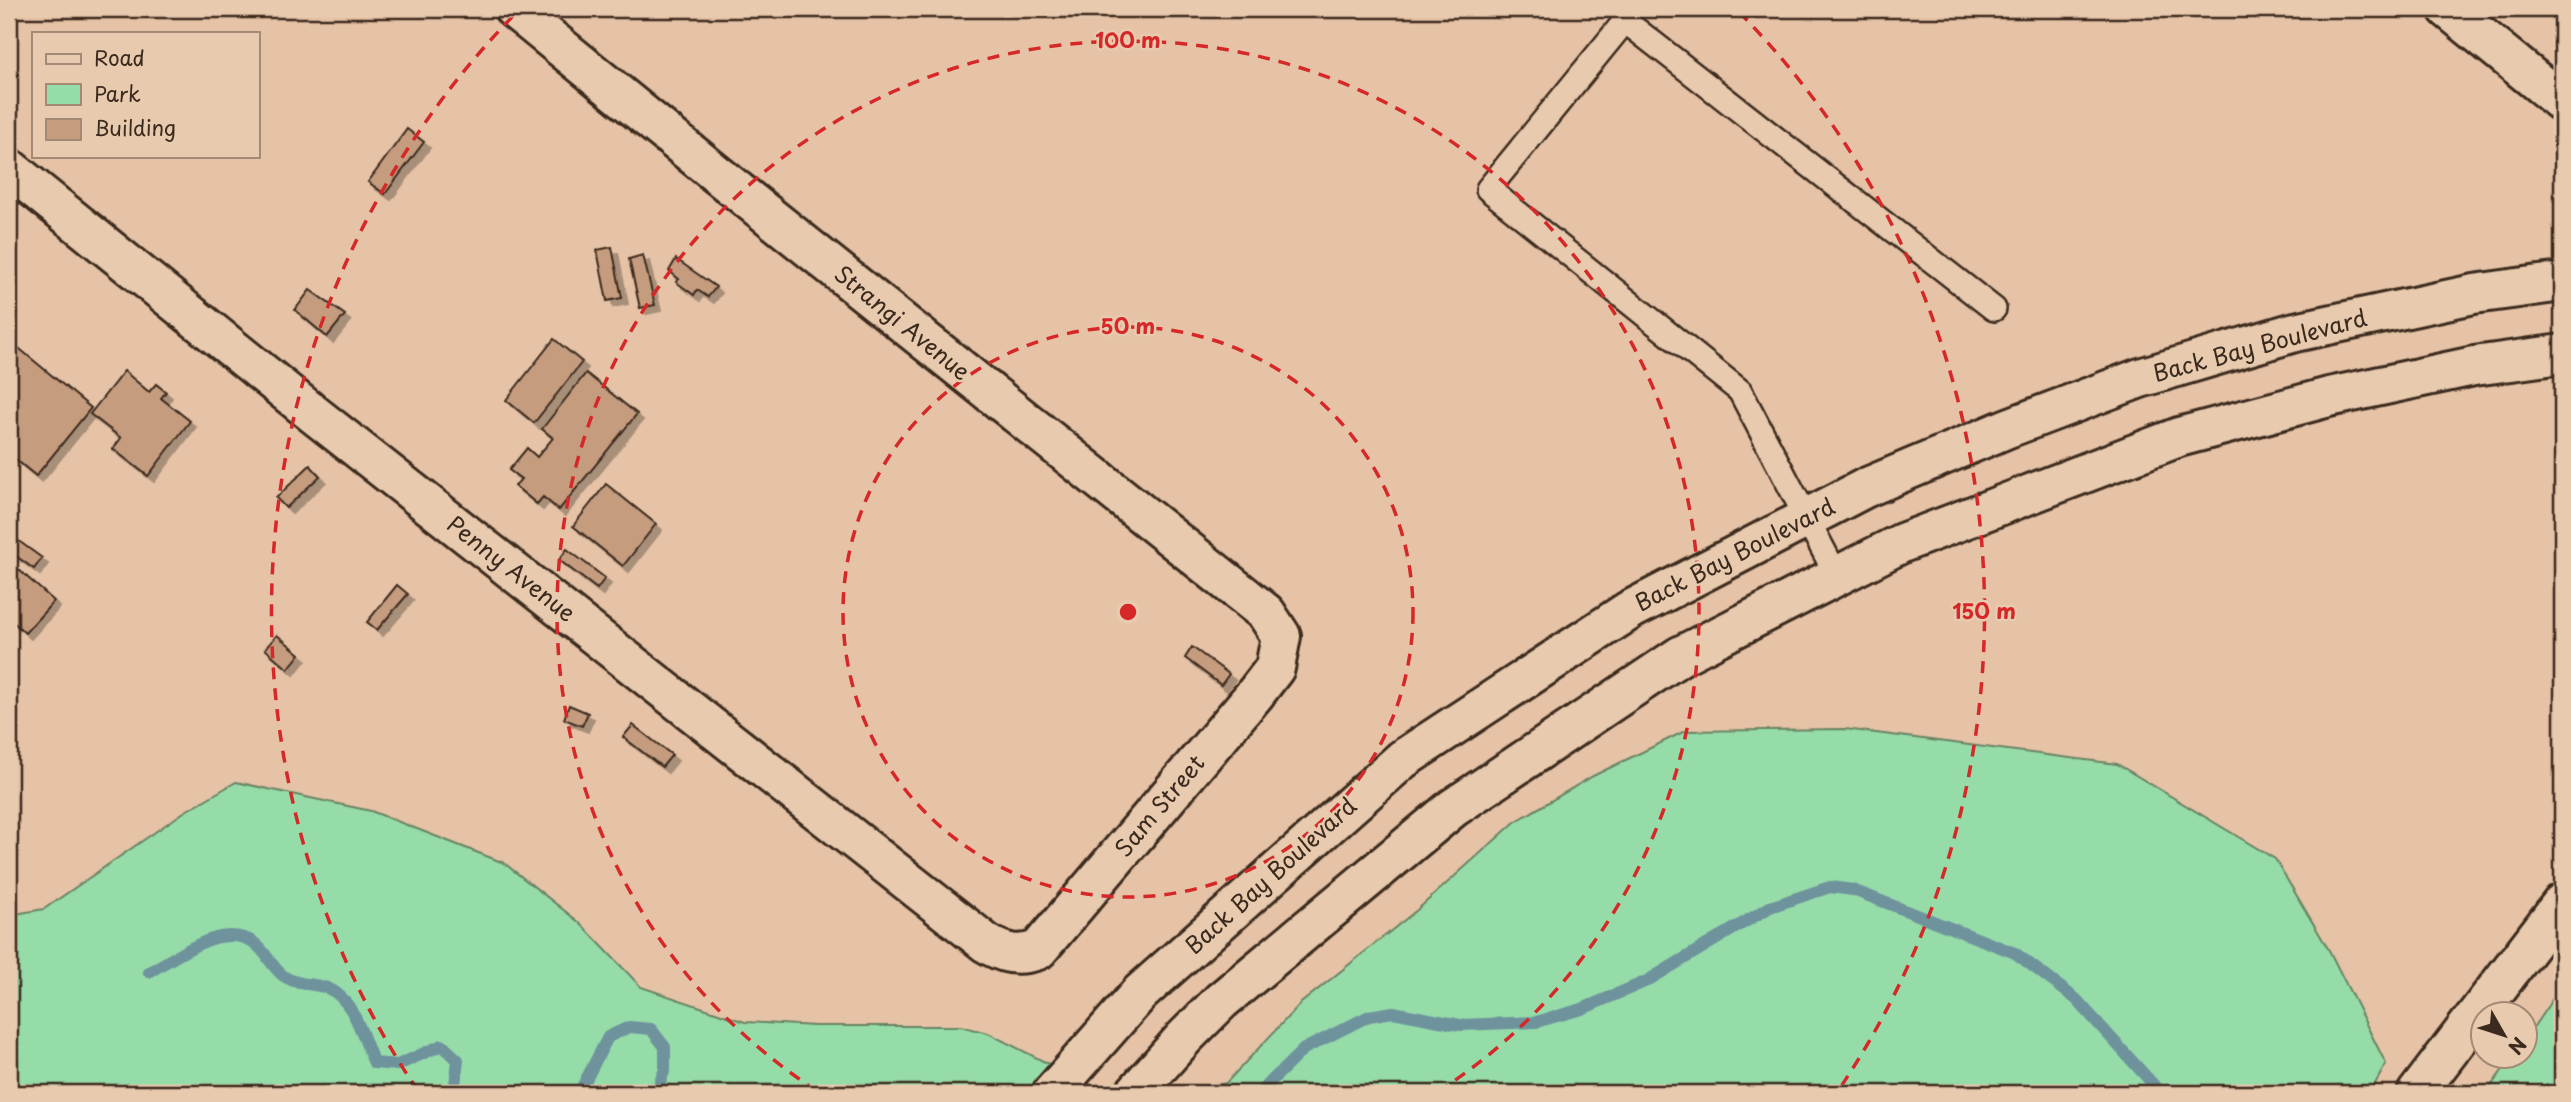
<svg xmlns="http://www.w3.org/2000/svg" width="2571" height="1102" font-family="'Playpen Sans',sans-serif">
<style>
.green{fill:#96dca9;stroke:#688364;stroke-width:2}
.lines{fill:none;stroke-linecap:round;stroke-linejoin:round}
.stream{stroke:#6e939d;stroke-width:12}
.building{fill:#c69c7f;stroke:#3b2a1e;stroke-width:2;filter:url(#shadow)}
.service-casing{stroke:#3b2a1e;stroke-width:28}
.minor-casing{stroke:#3b2a1e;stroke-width:44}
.secondary-casing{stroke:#3b2a1e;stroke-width:44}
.service{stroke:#e8caae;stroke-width:23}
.minor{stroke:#e8caae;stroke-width:38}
.secondary{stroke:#e8caae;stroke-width:38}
.ring{fill:none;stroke:#d62828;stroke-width:3.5;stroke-dasharray:12 9}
.labels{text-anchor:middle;stroke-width:5;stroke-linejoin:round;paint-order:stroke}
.street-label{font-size:23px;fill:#3b2a1e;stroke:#e8caae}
.centre{fill:#d62828;stroke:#e8caae;stroke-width:3.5}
.ring-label{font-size:21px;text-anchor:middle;font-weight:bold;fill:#d62828;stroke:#e8caae;stroke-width:5;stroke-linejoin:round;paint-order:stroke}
</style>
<defs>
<filter id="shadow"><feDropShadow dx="6" dy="6" stdDeviation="0" flood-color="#0004"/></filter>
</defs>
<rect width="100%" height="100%" fill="#e6c3a6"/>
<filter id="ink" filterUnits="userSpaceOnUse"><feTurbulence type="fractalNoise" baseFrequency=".0143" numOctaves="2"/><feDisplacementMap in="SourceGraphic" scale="14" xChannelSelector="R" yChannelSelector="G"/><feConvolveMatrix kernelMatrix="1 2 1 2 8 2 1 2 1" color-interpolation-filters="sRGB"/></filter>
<g filter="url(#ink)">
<g class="green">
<path d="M 1845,729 L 2117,764 L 2275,859 L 2330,952 L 2386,1064 L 2370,1093 L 1178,1093 L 1226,1083 L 1301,1003 L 1417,910 L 1515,822 L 1593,776 L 1685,731 Z"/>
<path d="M 236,782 L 371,811 L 504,863 L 580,923 L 641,987 L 745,1022 L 815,1026 L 960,1026 L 988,1033 L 1106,1093 L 9,1093 L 9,915 L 44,909 L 184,812 Z"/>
<path d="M 2562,985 L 2562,1093 L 2486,1093 L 2512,1057 L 2526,1056 L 2526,1038 Z"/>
</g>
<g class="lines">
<g class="stream">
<path d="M 149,972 C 178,957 219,922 253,942 C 266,950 272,969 285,977 C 300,986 313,983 327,988 C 354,998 363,1039 374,1063 L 398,1065 L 442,1045 L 458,1060 L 454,1093"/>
<path d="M 579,1093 L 608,1037 L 629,1027 L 651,1029 L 665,1047 L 665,1069 L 656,1093"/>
<path d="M 1259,1093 L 1304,1049 L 1369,1016 L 1393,1012 L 1460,1025 L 1536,1022 L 1582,1009 L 1647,981 L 1770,907 L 1830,887 L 1853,890 L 2015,953 L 2076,999 L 2161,1093"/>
</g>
</g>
<g class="building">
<path d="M 407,129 L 424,142 L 385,194 L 368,182 Z"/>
<path d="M 612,247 L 622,298 L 607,301 L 597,250 Z"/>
<path d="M 643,255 L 655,305 L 640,308 L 629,259 Z"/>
<path d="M 676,259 L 716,287 L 708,297 L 697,290 L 694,295 L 676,282 L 679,279 L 669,271 Z"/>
<path d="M 310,290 L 345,315 L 327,337 L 295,310 Z"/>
<path d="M 554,339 L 582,362 L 534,423 L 506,400 Z"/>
<path d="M 9,340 L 91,408 L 36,476 L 9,454 Z"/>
<path d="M 124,371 L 149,392 L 156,384 L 166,392 L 161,398 L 190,421 L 148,476 L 113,449 L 121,438 L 90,414 Z"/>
<path d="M 586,373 L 637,414 L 559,510 L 543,497 L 537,504 L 515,486 L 521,479 L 509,470 L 527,448 L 537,457 L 553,438 L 542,429 Z"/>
<path d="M 310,465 L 320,476 L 286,508 L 276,498 Z"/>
<path d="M 606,484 L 656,524 L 623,566 L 573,526 Z"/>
<path d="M 9,534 L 42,558 L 34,569 L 9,551 Z"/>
<path d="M 567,549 L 605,578 L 597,589 L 559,560 Z"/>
<path d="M 9,561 L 54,601 L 25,633 L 9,618 Z"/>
<path d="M 397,585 L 408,594 L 377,630 L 367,622 Z"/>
<path d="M 277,635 L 300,654 L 288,669 L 265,649 Z"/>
<path d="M 1192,647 L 1229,674 L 1221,685 L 1185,658 Z"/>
<path d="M 569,705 L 588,713 L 582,726 L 564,719 Z"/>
<path d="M 633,725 L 672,755 L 662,767 L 623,737 Z"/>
</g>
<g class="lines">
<g class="service-casing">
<path id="service" d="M 1837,576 L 1740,391 L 1488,189 L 1625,21 L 1994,309"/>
</g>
<g class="minor-casing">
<g id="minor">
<path d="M 2448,9 L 2562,102"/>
<path d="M 9,168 L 316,416 L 986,943 C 1004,954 1018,957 1038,950 L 1255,694 L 1275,668 L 1281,636 L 1266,613 L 714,172 L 514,9"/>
<path d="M 2417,1093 L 2562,903"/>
</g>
</g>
<g class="secondary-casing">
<g id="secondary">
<path d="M 1052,1093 L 1140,993 L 1403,759 L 1630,610 L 1865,488 L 2008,428 L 2140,378 L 2295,332 L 2474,294 L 2562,282"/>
<path d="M 1135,1093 L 1184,1038 L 1221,1001 L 1453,808 L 1680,656 L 1902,543 L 2179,437 L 2329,397 L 2474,366 L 2562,354"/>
</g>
</g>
<use href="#service" class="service"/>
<use href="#minor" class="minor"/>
<use href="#secondary" class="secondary"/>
</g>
</g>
<g class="ring">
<circle cx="1128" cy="612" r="285"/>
<path d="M817 1091A571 571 0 1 1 1439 1091"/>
<path d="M418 1091A856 856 0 0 1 517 12M1739 12A856 856 0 0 1 1838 1091"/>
</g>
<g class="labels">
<g class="street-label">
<text transform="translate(902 323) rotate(39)" y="8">Strangi Avenue</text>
<text transform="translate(2260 346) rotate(-15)" y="8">Back Bay Boulevard</text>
<text transform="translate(1735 555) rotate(-27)" y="8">Back Bay Boulevard</text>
<text transform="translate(511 569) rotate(38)" y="8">Penny Avenue</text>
<text transform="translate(1160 806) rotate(-50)" y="8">Sam Street</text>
<text transform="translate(1271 876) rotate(-42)" y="8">Back Bay Boulevard</text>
</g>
</g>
<circle cx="1128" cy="612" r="10" class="centre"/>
<g class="ring-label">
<text x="1128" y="48">100 m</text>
<text x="1128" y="334">50 m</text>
<text x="1984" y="619">150 m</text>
</g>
<rect width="2571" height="1102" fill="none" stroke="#e8caae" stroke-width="35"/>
<rect x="18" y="18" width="2536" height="1067" fill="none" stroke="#3b2a1e" stroke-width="2.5" filter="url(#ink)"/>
<rect x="32" y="32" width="228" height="126" fill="#e8caae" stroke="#a38a74" stroke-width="2"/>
<rect x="46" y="54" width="35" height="10" fill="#e8caae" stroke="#a38a74" stroke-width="2"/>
<text x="94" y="66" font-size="21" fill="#3b2a1e">Road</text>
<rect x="46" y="84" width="35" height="21" fill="#96dca9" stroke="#a38a74" stroke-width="2"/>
<text x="94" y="102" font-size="21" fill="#3b2a1e">Park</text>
<rect x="46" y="119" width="35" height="21" fill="#c69c7f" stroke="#a38a74" stroke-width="2"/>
<text x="94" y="136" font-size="21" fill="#3b2a1e">Building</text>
<g transform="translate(2504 1035) rotate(129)"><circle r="33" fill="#e8caae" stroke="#a38a74" stroke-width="2"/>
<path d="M0-5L12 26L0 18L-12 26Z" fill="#3b2a1e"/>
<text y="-10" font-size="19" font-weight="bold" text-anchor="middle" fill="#3b2a1e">N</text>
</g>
</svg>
